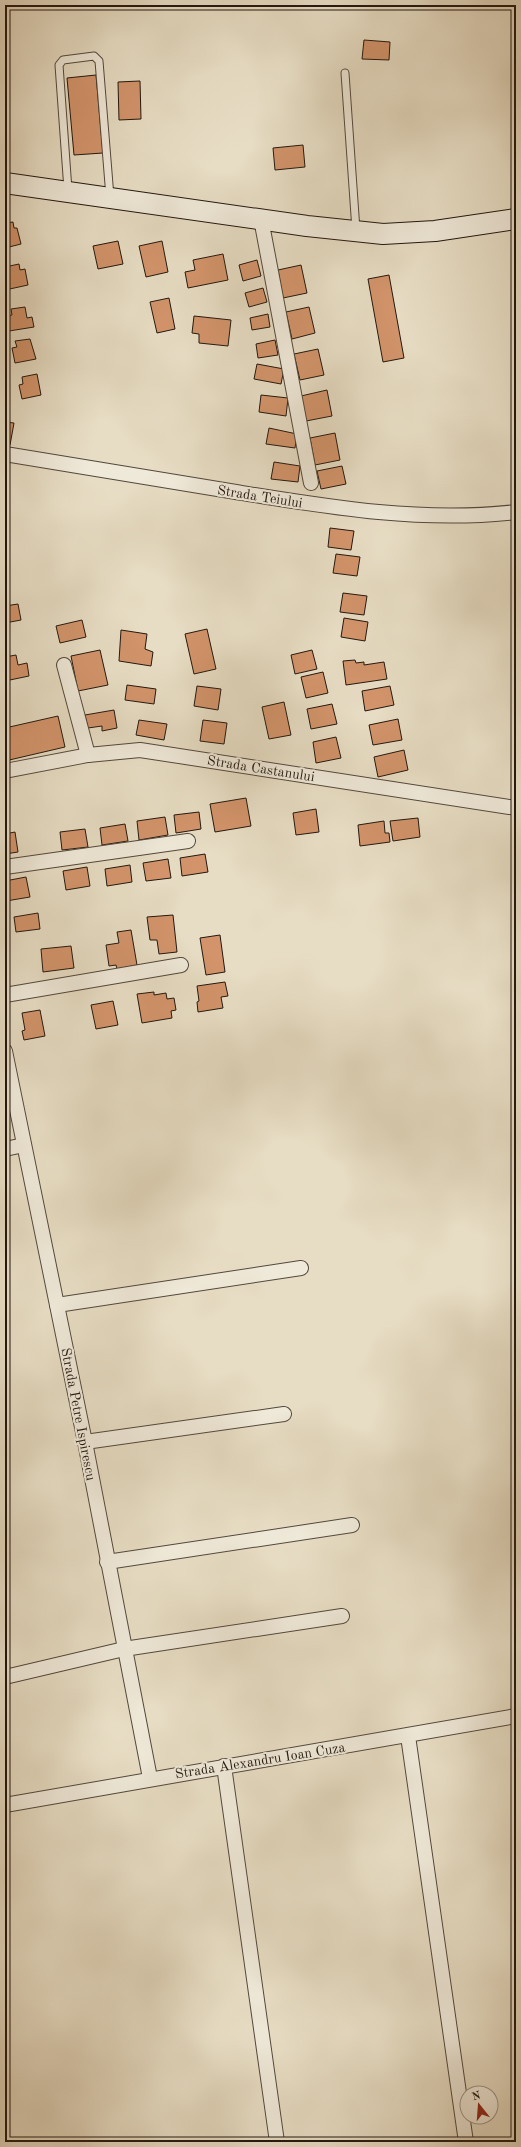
<svg xmlns="http://www.w3.org/2000/svg" width="521" height="2147" font-family="'Old Standard TT',serif">
<style>
.building{fill:#d3946b;stroke:#22170f}
.lines{fill:none;stroke-linecap:round;stroke-linejoin:round}
.service-casing{stroke:#53483c;stroke-width:9}
.minor-casing{stroke:#53483c;stroke-width:16}
.secondary-casing{stroke:#22170f;stroke-width:22}
.service{stroke:#efe9d9;stroke-width:7}
.minor{stroke:#efe9d9;stroke-width:14}
.secondary{stroke:#efe9d9;stroke-width:20}
.labels{text-anchor:middle;stroke-width:4;stroke-linejoin:round;paint-order:stroke}
.street-label{font-size:14px;fill:#22170f;stroke:#efe9d9}
</style>
<rect width="100%" height="100%" fill="#e7ddc4"/>
<filter id="stains"><feTurbulence type="fractalNoise" baseFrequency=".005" numOctaves="4"/><feColorMatrix values="0 0 0 0 .2 0 0 0 0 .09 0 0 0 0 .02 0 0 0 .5 -.17"/></filter>
<radialGradient id="worn" r=".72"><stop offset=".6" stop-color="#630" stop-opacity="0"/><stop offset="1" stop-color="#630" stop-opacity=".3"/></radialGradient>
<g class="building">
<path d="M 364,40 L 390,42 L 389,60 L 362,59 Z"/>
<path d="M 96,75 L 103,153 L 74,155 L 67,78 Z"/>
<path d="M 140,81 L 141,119 L 119,120 L 118,82 Z"/>
<path d="M 303,145 L 305,167 L 275,170 L 273,148 Z"/>
<path d="M 13,222 L 14,228 L 17,228 L 21,244 L 5,248 L 5,223 Z"/>
<path d="M 118,241 L 123,264 L 98,269 L 93,246 Z"/>
<path d="M 162,241 L 168,272 L 146,277 L 139,246 Z"/>
<path d="M 223,254 L 228,280 L 188,288 L 185,272 L 195,270 L 193,260 Z"/>
<path d="M 257,260 L 261,276 L 243,281 L 239,265 Z"/>
<path d="M 19,264 L 20,270 L 25,269 L 28,285 L 5,290 L 5,267 Z"/>
<path d="M 301,265 L 307,293 L 283,298 L 278,270 Z"/>
<path d="M 389,275 L 404,358 L 383,362 L 368,279 Z"/>
<path d="M 263,288 L 267,302 L 249,307 L 245,293 Z"/>
<path d="M 169,298 L 175,329 L 157,333 L 150,302 Z"/>
<path d="M 25,307 L 27,318 L 32,317 L 34,327 L 9,331 L 7,316 L 12,315 L 11,309 Z"/>
<path d="M 309,307 L 315,333 L 292,339 L 286,312 Z"/>
<path d="M 268,314 L 270,327 L 252,330 L 250,318 Z"/>
<path d="M 194,316 L 231,320 L 228,346 L 199,343 L 199,334 L 192,333 Z"/>
<path d="M 30,339 L 36,359 L 15,363 L 12,348 L 17,347 L 15,341 Z"/>
<path d="M 275,340 L 278,355 L 258,358 L 256,344 Z"/>
<path d="M 318,349 L 324,375 L 300,380 L 294,354 Z"/>
<path d="M 257,364 L 284,369 L 281,384 L 254,379 Z"/>
<path d="M 37,374 L 41,395 L 22,399 L 19,385 L 23,384 L 22,377 Z"/>
<path d="M 327,390 L 332,416 L 306,421 L 301,396 Z"/>
<path d="M 261,395 L 288,398 L 286,416 L 259,412 Z"/>
<path d="M 5,422 L 14,423 L 10,445 L 5,444 Z"/>
<path d="M 269,428 L 297,434 L 295,448 L 266,444 Z"/>
<path d="M 335,433 L 340,460 L 315,465 L 310,438 Z"/>
<path d="M 274,462 L 300,466 L 298,482 L 271,479 Z"/>
<path d="M 342,466 L 346,484 L 321,489 L 317,471 Z"/>
<path d="M 330,528 L 354,531 L 351,550 L 328,547 Z"/>
<path d="M 336,554 L 360,557 L 357,576 L 333,573 Z"/>
<path d="M 343,593 L 367,596 L 364,615 L 340,612 Z"/>
<path d="M 18,604 L 21,620 L 5,623 L 5,606 Z"/>
<path d="M 344,618 L 368,622 L 365,641 L 341,637 Z"/>
<path d="M 82,620 L 86,637 L 60,643 L 56,626 Z"/>
<path d="M 207,629 L 216,669 L 194,674 L 185,634 Z"/>
<path d="M 121,630 L 147,634 L 145,649 L 153,652 L 151,666 L 119,661 Z"/>
<path d="M 100,650 L 108,685 L 78,691 L 71,656 Z"/>
<path d="M 312,650 L 317,669 L 295,674 L 291,655 Z"/>
<path d="M 16,655 L 18,665 L 27,663 L 29,676 L 5,681 L 5,657 Z"/>
<path d="M 355,660 L 356,663 L 364,662 L 364,665 L 384,662 L 387,679 L 346,685 L 343,661 Z"/>
<path d="M 323,672 L 328,693 L 306,698 L 301,677 Z"/>
<path d="M 127,685 L 156,689 L 154,704 L 125,700 Z"/>
<path d="M 197,686 L 221,689 L 218,710 L 194,706 Z"/>
<path d="M 390,686 L 394,705 L 365,711 L 362,691 Z"/>
<path d="M 284,702 L 291,735 L 269,739 L 262,707 Z"/>
<path d="M 332,704 L 337,724 L 311,729 L 307,709 Z"/>
<path d="M 114,710 L 117,728 L 102,731 L 102,726 L 88,728 L 85,715 Z"/>
<path d="M 58,716 L 65,747 L 5,761 L 5,728 Z"/>
<path d="M 398,719 L 402,740 L 373,745 L 369,725 Z"/>
<path d="M 139,720 L 167,724 L 164,740 L 136,735 Z"/>
<path d="M 203,720 L 227,723 L 224,744 L 200,741 Z"/>
<path d="M 336,737 L 341,758 L 316,763 L 313,742 Z"/>
<path d="M 404,750 L 408,770 L 378,777 L 374,757 Z"/>
<path d="M 246,798 L 251,826 L 215,832 L 210,804 Z"/>
<path d="M 316,809 L 319,832 L 296,835 L 293,813 Z"/>
<path d="M 199,812 L 201,829 L 176,833 L 174,815 Z"/>
<path d="M 165,817 L 168,835 L 139,840 L 137,821 Z"/>
<path d="M 418,818 L 420,837 L 393,841 L 390,821 Z"/>
<path d="M 384,821 L 385,833 L 389,833 L 390,842 L 360,846 L 358,825 Z"/>
<path d="M 125,824 L 128,841 L 102,845 L 100,828 Z"/>
<path d="M 85,829 L 88,847 L 62,850 L 60,832 Z"/>
<path d="M 15,832 L 18,852 L 5,854 L 5,834 Z"/>
<path d="M 205,854 L 208,872 L 182,876 L 180,858 Z"/>
<path d="M 168,859 L 171,878 L 146,881 L 143,863 Z"/>
<path d="M 130,865 L 132,882 L 107,886 L 105,869 Z"/>
<path d="M 87,867 L 90,886 L 66,890 L 63,871 Z"/>
<path d="M 26,877 L 30,897 L 6,901 L 5,881 Z"/>
<path d="M 38,913 L 40,929 L 16,932 L 14,917 Z"/>
<path d="M 173,915 L 177,952 L 159,954 L 157,940 L 150,940 L 147,917 Z"/>
<path d="M 131,930 L 137,965 L 117,969 L 116,965 L 109,966 L 106,945 L 119,943 L 117,932 Z"/>
<path d="M 220,935 L 225,972 L 206,975 L 200,938 Z"/>
<path d="M 71,946 L 74,968 L 43,972 L 41,949 Z"/>
<path d="M 225,982 L 228,996 L 221,997 L 223,1008 L 198,1012 L 197,1002 L 199,1001 L 197,986 Z"/>
<path d="M 154,992 L 154,995 L 166,993 L 167,999 L 174,998 L 176,1010 L 171,1011 L 172,1018 L 142,1023 L 137,994 Z"/>
<path d="M 113,1001 L 118,1025 L 96,1029 L 91,1005 Z"/>
<path d="M 40,1010 L 45,1036 L 24,1040 L 22,1031 L 25,1030 L 22,1013 Z"/>
</g>
<g class="lines">
<g class="service-casing">
<g id="service">
<path d="M 345,73 L 356,230"/>
<path d="M 68,190 L 59,65 L 63,60 L 94,56 L 99,61 L 110,197"/>
</g>
</g>
<g class="minor-casing">
<g id="minor">
<path d="M 261,219 L 311,483"/>
<path d="M 5,454 C 82,467 159,479 236,492 C 328,507 422,523 516,512"/>
<path d="M 64,665 L 88,755"/>
<path d="M 5,771 L 88,755 L 140,750 L 516,808"/>
<path d="M 5,867 L 188,841"/>
<path d="M 5,995 L 181,965"/>
<path d="M 5,1051 L 85,1442 L 150,1778"/>
<path d="M 5,1149 L 24,1145"/>
<path d="M 57,1305 L 301,1268"/>
<path d="M 85,1442 L 284,1414"/>
<path d="M 107,1562 L 352,1525"/>
<path d="M 5,1677 L 124,1649 L 342,1616"/>
<path d="M 408,1736 L 466,2142"/>
<path d="M 224,1766 L 277,2142"/>
<path d="M 5,1805 L 516,1716"/>
</g>
</g>
<g class="secondary-casing">
<path id="secondary" d="M 5,183 L 307,226 L 383,234 L 435,231 L 516,219"/>
</g>
<use href="#service" class="service"/>
<use href="#minor" class="minor"/>
<use href="#secondary" class="secondary"/>
</g>
<g class="labels">
<g class="street-label">
<text transform="translate(260 496) rotate(9)" y="5">Strada Teiului</text>
<text transform="translate(261 768) rotate(9)" y="5">Strada Castanului</text>
<text transform="translate(79 1414) rotate(79)" y="5">Strada Petre Ispirescu</text>
<text transform="translate(260 1760) rotate(-9)" y="5">Strada Alexandru Ioan Cuza</text>
</g>
</g>
<rect width="521" height="2147" fill="none" stroke="#e7ddc4" stroke-width="20"/>
<rect x="6" y="6" width="509" height="2135" fill="none" stroke="#22170f" stroke-width="2"/>
<rect x="10" y="10" width="501" height="2127" fill="none" stroke="#22170f"/>
<g transform="translate(479 2105) rotate(343)"><circle r="19" fill="#efe9d9" stroke="#9d9588"/>
<path d="M0-3L7 15L0 10L-7 15Z" fill="#8f2418"/>
<text y="-6" font-size="11" font-weight="bold" text-anchor="middle" fill="#22170f">N</text>
</g>
<rect width="100%" height="100%" filter="url(#stains)"/>
<rect width="100%" height="100%" fill="url(#worn)"/>
</svg>
